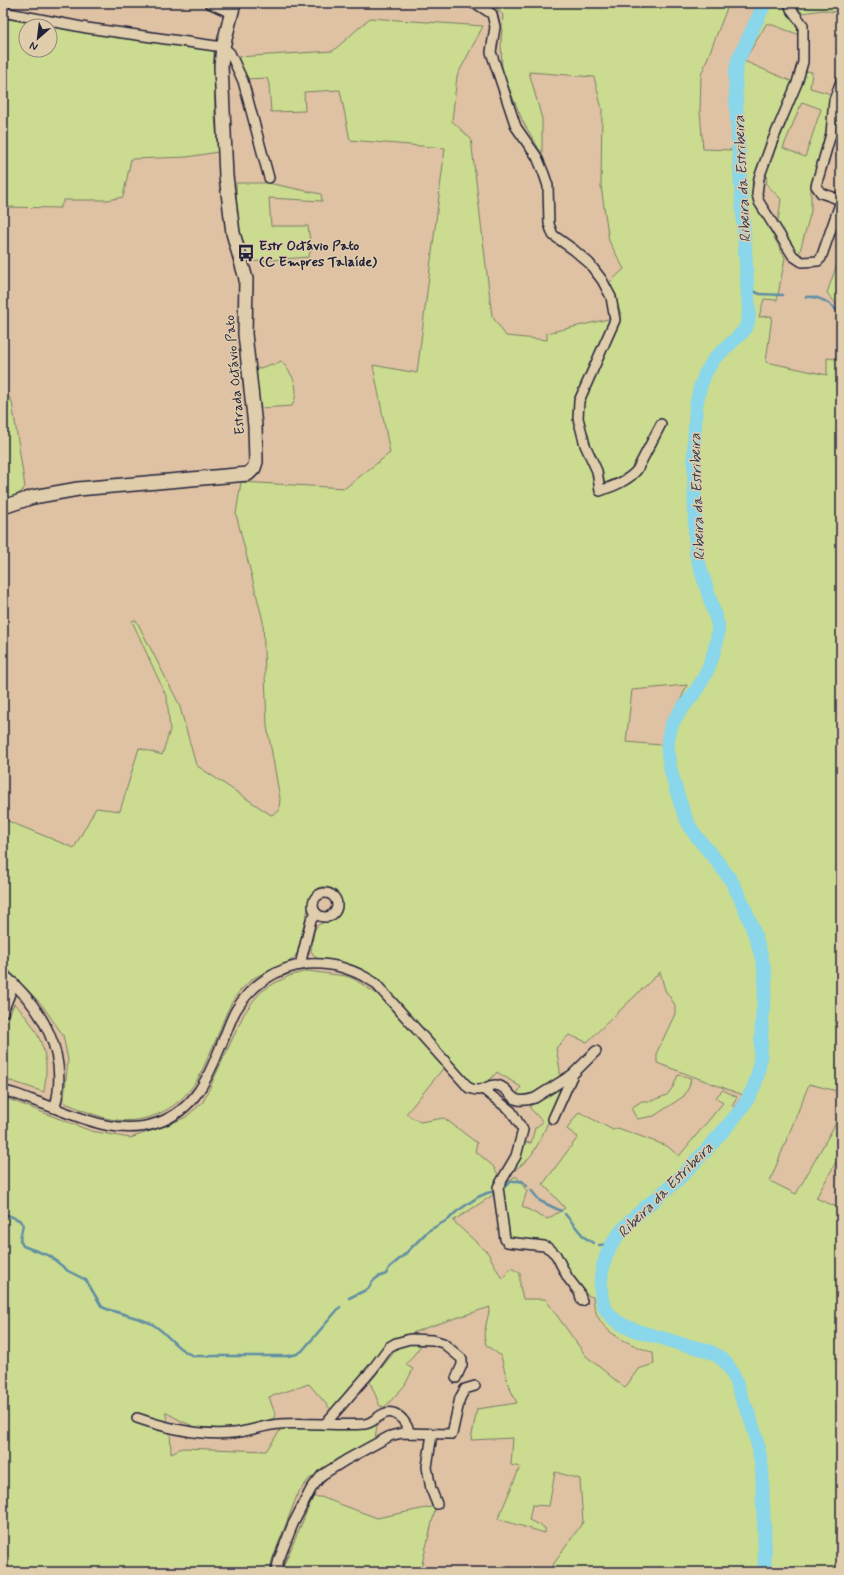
<svg xmlns="http://www.w3.org/2000/svg" width="844" height="1575" font-family="Mynerve,sans-serif">
<style>
.green{fill:#cbdb8f;stroke:#767e65;fill-rule:evenodd}
.lines{fill:none;stroke-linecap:round;stroke-linejoin:round}
.stream{stroke:#608ea4;stroke-width:2.5}
.river{stroke:#8ad6ea;stroke-width:14}
.street-casing{stroke:#22223b;stroke-width:12}
.secondary-casing{stroke:#22223b;stroke-width:16}
.street{stroke:#e0cdab;stroke-width:9}
.secondary{stroke:#e0cdab;stroke-width:13}
.labels{text-anchor:middle;stroke-width:3;stroke-linejoin:round;paint-order:stroke}
.poi-label{font-size:14px;font-weight:bold;fill:#22223b;stroke:#e0cdab;text-anchor:start}
.street-label{font-size:14px;fill:#22223b;stroke:#e0cdab}
.water-label{font-size:15px;font-style:italic;fill:#323d55;stroke:#e0cdab}
</style>
<rect width="100%" height="100%" fill="#dfc2a3"/>
<filter id="ink" filterUnits="userSpaceOnUse"><feTurbulence type="fractalNoise" baseFrequency=".025" numOctaves="2"/><feDisplacementMap in="SourceGraphic" scale="8" xChannelSelector="R" yChannelSelector="G"/><feConvolveMatrix kernelMatrix="1 2 1 2 8 2 1 2 1" color-interpolation-filters="sRGB"/></filter>
<g filter="url(#ink)">
<g class="green">
<path d="M 481,3 L 729,3 L 701,75 L 700,111 L 703,149 L 733,150 L 731,95 L 736,53 L 748,30 L 757,3 L 778,3 L 777,5 L 785,7 L 791,16 L 800,35 L 767,23 L 744,61 L 793,82 L 757,168 L 752,184 L 754,196 L 761,213 L 785,258 L 777,300 L 764,299 L 759,317 L 772,316 L 766,362 L 827,375 L 827,358 L 836,359 L 838,306 L 827,293 L 837,264 L 841,263 L 841,1092 L 809,1084 L 770,1181 L 796,1194 L 841,1114 L 841,1153 L 816,1198 L 841,1209 L 841,1572 L 548,1572 L 583,1522 L 580,1479 L 555,1472 L 549,1506 L 532,1505 L 529,1520 L 545,1528 L 545,1533 L 498,1519 L 520,1467 L 511,1465 L 513,1438 L 471,1440 L 477,1409 L 517,1403 L 508,1384 L 501,1356 L 486,1345 L 484,1334 L 490,1307 L 428,1327 L 388,1342 L 332,1411 L 309,1384 L 269,1397 L 275,1414 L 274,1418 C 251,1426 226,1434 201,1428 C 189,1426 176,1418 165,1412 L 170,1429 L 171,1453 L 182,1448 L 266,1451 L 281,1429 L 377,1425 L 375,1440 L 309,1479 L 298,1493 L 272,1560 L 270,1572 L 3,1572 L 3,1097 L 91,1131 L 130,1138 L 166,1126 L 186,1117 L 203,1102 L 244,1014 L 253,1001 L 262,991 L 275,983 L 289,976 L 307,971 L 346,976 L 354,979 L 380,996 L 445,1066 L 406,1114 L 420,1122 L 444,1118 L 477,1143 L 475,1151 L 493,1166 L 499,1176 L 492,1190 L 493,1195 L 453,1221 L 488,1253 L 502,1279 L 511,1268 L 520,1273 L 520,1286 L 523,1299 L 545,1299 L 586,1356 L 625,1388 L 638,1369 L 654,1364 L 653,1353 C 625,1341 595,1333 593,1297 C 579,1295 564,1265 558,1253 L 508,1238 L 501,1187 L 516,1176 L 527,1191 L 522,1206 L 540,1216 L 548,1219 L 565,1208 L 543,1184 L 578,1137 L 567,1129 L 579,1112 L 613,1130 L 618,1128 L 667,1146 L 679,1156 L 723,1103 L 716,1097 L 723,1090 L 737,1097 L 732,1105 L 734,1107 L 743,1095 L 657,1063 L 657,1052 L 675,1014 L 675,1005 L 665,990 L 660,972 L 587,1042 L 569,1035 L 556,1048 L 560,1070 L 560,1079 L 537,1093 L 522,1097 L 517,1094 L 521,1087 L 497,1072 C 485,1085 482,1091 466,1079 L 378,980 L 362,969 L 352,965 L 316,958 L 311,951 C 315,926 311,926 336,918 L 341,911 L 342,901 L 333,889 C 330,888 324,886 321,887 C 309,890 301,940 298,952 C 290,967 268,969 254,978 C 249,981 243,988 239,992 C 227,1007 222,1025 215,1042 C 209,1054 204,1068 197,1080 C 177,1112 142,1127 105,1118 C 91,1114 78,1108 65,1103 L 64,1099 L 68,1060 L 63,1035 L 42,1005 L 3,964 L 3,819 L 74,848 L 96,808 L 120,811 L 139,748 L 162,755 L 170,730 L 167,698 L 132,621 L 136,620 L 179,704 L 196,765 L 271,815 L 279,811 L 280,798 L 267,726 L 263,621 L 236,514 L 241,482 L 345,488 L 390,453 L 373,365 L 417,373 L 445,148 L 350,140 L 340,90 L 304,92 L 305,111 L 271,112 L 269,84 L 267,78 L 246,79 L 237,57 L 333,51 L 370,18 L 483,26 L 457,76 L 452,121 L 471,139 L 492,316 L 506,336 L 547,340 L 547,333 L 622,316 L 608,284 L 624,269 L 609,241 L 601,186 L 602,109 L 594,77 L 529,72 L 542,119 L 542,154 L 523,122 L 502,71 L 501,42 L 503,15 L 495,7 ZM 687,685 L 661,745 L 626,742 L 632,690 Z"/>
<path d="M 795,3 L 841,3 L 841,13 L 823,10 L 802,13 Z"/>
<path d="M 3,18 L 46,26 L 26,26 L 26,50 L 50,50 L 50,27 L 214,50 L 215,116 L 218,152 L 187,157 L 131,159 L 123,197 L 108,200 L 64,200 L 60,208 L 3,207 Z"/>
<path d="M 806,71 L 812,72 L 810,88 L 828,93 L 832,97 L 827,127 L 811,187 L 811,211 L 800,251 L 797,255 L 778,222 L 781,199 L 767,185 L 766,171 L 787,121 ZM 802,102 L 821,109 L 805,157 L 783,148 Z"/>
<path d="M 236,183 L 268,183 L 321,194 L 322,201 L 269,198 L 271,226 L 308,226 L 311,250 L 308,257 L 248,262 L 237,219 Z"/>
<path d="M 281,361 C 293,375 301,388 292,406 L 261,408 L 254,370 L 272,364 L 274,365 Z"/>
<path d="M 3,387 L 12,402 L 25,487 L 19,494 L 3,502 Z"/>
<path d="M 14,1004 C 31,1019 47,1045 46,1070 C 46,1077 45,1084 44,1092 L 11,1081 L 3,1082 L 3,1030 Z"/>
<path d="M 678,1075 L 691,1078 L 689,1087 L 684,1096 L 654,1116 L 637,1119 L 631,1108 L 642,1101 L 651,1101 L 667,1095 L 673,1087 Z"/>
<path d="M 560,1085 L 561,1087 C 553,1109 546,1131 534,1151 C 528,1161 517,1168 509,1175 L 522,1142 L 531,1143 L 535,1128 L 543,1122 L 530,1108 L 531,1104 Z"/>
<path d="M 405,1343 L 422,1344 L 406,1365 L 413,1369 L 405,1385 L 385,1407 L 380,1406 L 370,1382 L 399,1346 Z"/>
<path d="M 313,1497 L 321,1497 L 377,1518 L 436,1506 L 420,1572 L 281,1572 Z"/>
</g>
<g class="lines">
<g class="stream">
<path d="M 748,289 L 760,294 L 783,295"/>
<path d="M 806,297 C 817,295 831,303 838,312 C 840,315 840,318 841,321"/>
<path d="M 503,1188 L 512,1181 L 522,1181 L 527,1186"/>
<path d="M 531,1190 L 540,1201 L 561,1211"/>
<path d="M 3,1213 L 19,1220 L 23,1224 L 20,1240 L 23,1246 L 50,1256 L 68,1271 L 86,1280 L 102,1307 C 118,1314 137,1316 152,1324 C 168,1333 175,1349 194,1356 L 288,1356 L 297,1354 L 302,1351 L 340,1307"/>
<path d="M 565,1214 L 584,1237 L 593,1243"/>
<path d="M 599,1245 L 612,1244"/>
<path d="M 349,1298 L 368,1289 L 373,1281 L 378,1277 L 386,1274 L 389,1268 L 404,1255 L 428,1231 L 449,1219 L 456,1212 L 478,1197 L 487,1193 L 496,1191"/>
</g>
<path class="river" d="M 764,1572 C 766,1549 764,1527 763,1504 C 762,1493 763,1481 762,1470 C 760,1453 756,1436 751,1420 C 749,1412 745,1406 742,1399 C 737,1386 735,1374 726,1363 C 715,1351 700,1348 685,1345 C 676,1343 667,1339 658,1337 C 632,1330 602,1323 601,1291 C 598,1242 632,1219 665,1191 C 684,1175 700,1157 717,1138 C 733,1119 751,1101 757,1077 C 762,1059 761,1039 762,1020 C 763,1005 766,990 765,975 C 762,950 746,907 733,884 C 722,864 705,849 692,830 C 682,814 670,772 668,754 C 666,719 680,715 697,689 C 708,673 719,644 718,625 L 696,554 L 695,536 L 694,446 L 696,406 L 700,388 L 705,374 L 714,359 L 743,332 L 748,323 L 749,311 L 738,140 L 735,76 L 738,60 L 765,3"/>
<g class="street-casing">
<g id="street">
<path d="M 209,3 L 231,13"/>
<path d="M 472,3 L 478,5 L 492,14 L 495,27 L 491,52 L 516,127 L 537,157 L 544,174 L 548,186 L 549,224 L 553,235 L 574,250 L 589,263 L 602,280 L 611,297 L 615,320 L 579,401 L 578,418 L 585,445 L 597,471 L 600,491 C 613,486 628,481 637,470 L 661,424"/>
<path d="M 789,3 L 791,9 L 803,25 L 803,62 L 797,83 L 772,142 L 759,178 L 757,194 L 759,202 L 793,256 L 802,262 L 818,261 L 821,258 L 841,201"/>
<path d="M 3,12 L 87,28 L 223,47 L 230,53 L 243,81 L 269,178"/>
<path d="M 841,81 L 834,100 L 831,134 L 816,186 L 821,193 L 841,200"/>
<circle cx="325" cy="905" r="12"/>
<path d="M 300,965 L 311,920 L 316,914"/>
<path d="M 3,974 C 43,1008 69,1054 55,1107"/>
<path d="M 3,1012 L 14,983"/>
<path d="M 484,1090 L 511,1111 L 523,1130 L 516,1156 L 498,1187 L 505,1239 L 507,1242 L 544,1246 L 550,1249 L 556,1255 L 568,1278 L 579,1292 L 582,1301"/>
<path d="M 3,1091 C 13,1092 23,1097 32,1100 C 72,1113 114,1138 157,1123 C 199,1109 211,1070 226,1033 C 229,1025 232,1017 236,1010 C 251,985 277,967 307,964 C 332,962 354,969 375,983 L 469,1088 C 485,1094 485,1084 496,1085 C 514,1088 506,1107 535,1098 L 573,1074 L 596,1051"/>
<path d="M 553,1119 L 573,1074"/>
<path d="M 137,1418 C 166,1428 201,1436 232,1433 C 248,1432 264,1425 280,1424 C 308,1422 337,1426 365,1424 C 375,1423 381,1410 393,1413 C 402,1416 407,1425 410,1433"/>
<path d="M 325,1424 L 372,1370 L 389,1347 L 396,1343 L 410,1339 L 433,1340 L 443,1343 L 462,1359 L 462,1365 L 456,1378"/>
<path d="M 432,1434 L 427,1467 L 431,1489 L 437,1504"/>
<path d="M 276,1572 L 279,1559 L 293,1524 L 311,1489 L 322,1475 L 346,1460 L 390,1436 L 402,1433 L 452,1434 L 460,1398 L 465,1389 L 475,1386"/>
</g>
</g>
<g class="secondary-casing">
<path id="secondary" d="M 3,507 L 33,497 L 78,489 L 248,474 L 254,468 L 256,462 L 255,426 L 245,334 L 246,279 L 233,233 L 226,176 L 221,66 L 223,47 L 234,3"/>
</g>
<use href="#street" class="street"/>
<use href="#secondary" class="secondary"/>
</g>
</g>
<defs>
<g id="bus-bare" transform="scale(1.38)"><path d="M-5-6H5V4H4V6H2V4H-2V6H-4V4H-5ZM-3.5-4V0h7V-4ZM-3.5 1.2v1.5H-2V1.2ZM2 1.2v1.5H3.5V1.2Z" fill="#22223b" stroke="#e0cdab" stroke-width="2.5" paint-order="stroke"/></g>
</defs>
<g fill-rule="evenodd">
<use href="#bus-bare" x="246" y="253"/>
</g>
<g class="labels">
<g class="poi-label">
<text x="259" y="250">Estr Octávio Pato<tspan x="259" dy="16">(C Empres Talaíde)</tspan></text>
</g>
<g class="street-label">
<text transform="translate(234 375) rotate(-95)" y="5">Estrada Octávio Pato</text>
</g>
<g class="water-label">
<text transform="translate(742 179) rotate(-93)" y="5">Ribeira da Estribeira</text>
<text transform="translate(697 497) rotate(-92)" y="5">Ribeira da Estribeira</text>
<text transform="translate(665 1190) rotate(-45)" y="5">Ribeira da Estribeira</text>
</g>
</g>
<rect width="844" height="1575" fill="none" stroke="#e0cdab" stroke-width="16"/>
<rect x="8" y="8" width="828" height="1559" fill="none" stroke="#22223b" stroke-width="1.5" filter="url(#ink)"/>
<g transform="translate(38 38) rotate(208)"><circle r="19" fill="#e0cdab" stroke="#94897e"/>
<path d="M0-3L7 15L0 10L-7 15Z" fill="#22223b"/>
<text y="-6" font-size="11" font-weight="bold" text-anchor="middle" fill="#22223b">N</text>
</g>
</svg>
